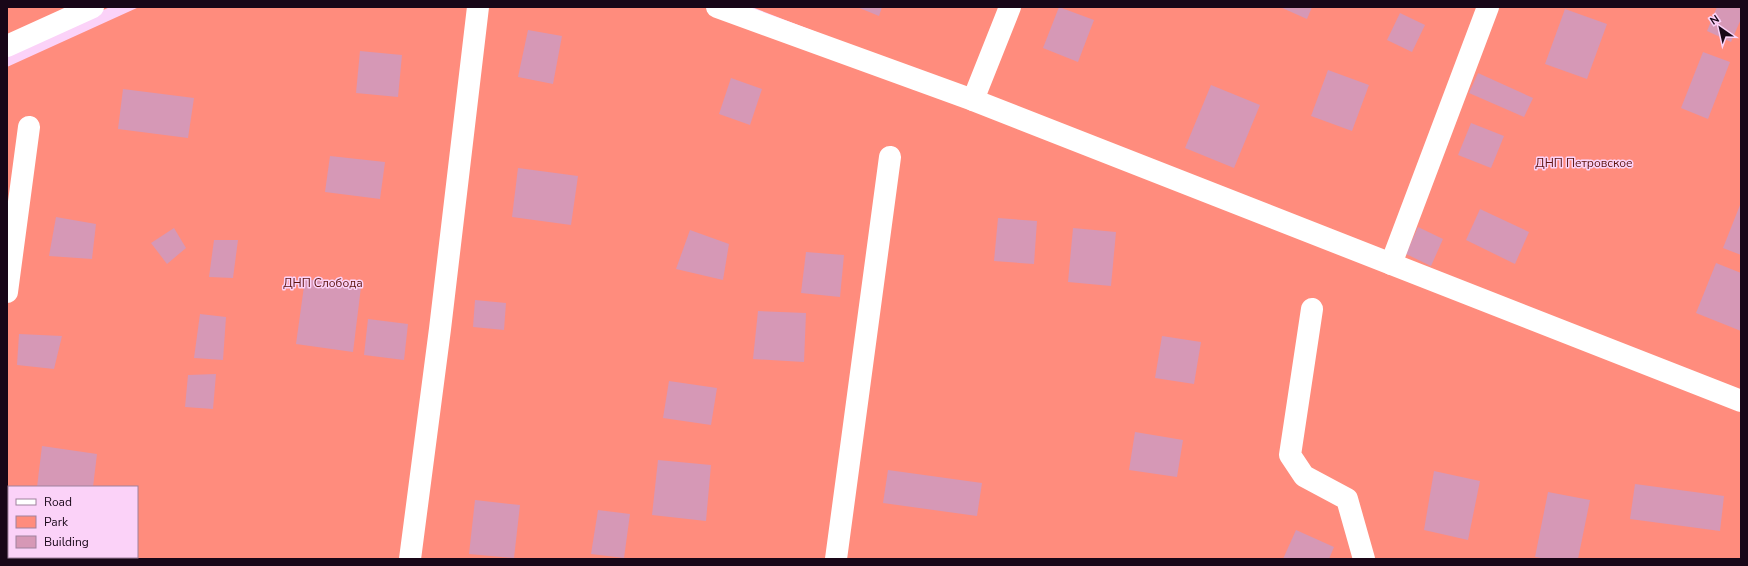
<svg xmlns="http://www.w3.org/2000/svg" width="1748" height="566" font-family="'Nunito Sans',sans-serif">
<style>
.green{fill:#ff8c7d;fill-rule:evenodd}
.building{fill:#d698b6}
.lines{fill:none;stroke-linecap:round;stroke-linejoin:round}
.street{stroke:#fff;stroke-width:22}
.labels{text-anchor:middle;stroke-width:3;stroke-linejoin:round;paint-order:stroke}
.park-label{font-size:12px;fill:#5c130e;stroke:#fbd2f8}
</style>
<rect width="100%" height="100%" fill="#fbd2f8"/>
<g class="green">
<path d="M 7,7 L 110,7 L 7,53 Z"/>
<path d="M 139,7 L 714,7 L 1741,410 L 1741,559 L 7,559 L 7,67 ZM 9,487 L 137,487 L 137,557 L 9,557 Z"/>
<path d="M 752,7 L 1741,7 L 1741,392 Z"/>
</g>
<g class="building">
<path d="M 857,7 L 882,7 L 879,16 Z"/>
<path d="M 1059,7 L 1094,20 L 1078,62 L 1043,48 Z"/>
<path d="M 1280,7 L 1312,7 L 1307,19 Z"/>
<path d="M 1717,7 L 1741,7 L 1741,19 L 1731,42 L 1707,31 Z"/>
<path d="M 1565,9 L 1607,24 L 1587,79 L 1545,64 Z"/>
<path d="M 1400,13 L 1425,25 L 1412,52 L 1387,40 Z"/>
<path d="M 528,30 L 562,36 L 553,84 L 518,77 Z"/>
<path d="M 360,51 L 402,55 L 398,97 L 356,93 Z"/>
<path d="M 1703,52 L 1730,62 L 1708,119 L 1681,108 Z"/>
<path d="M 1328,70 L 1369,85 L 1352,131 L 1311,116 Z"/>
<path d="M 1478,73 L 1533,98 L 1524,117 L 1469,93 Z"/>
<path d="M 731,78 L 762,89 L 750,125 L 719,114 Z"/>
<path d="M 1211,85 L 1260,105 L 1234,168 L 1185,148 Z"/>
<path d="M 123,89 L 194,98 L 188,138 L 118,129 Z"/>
<path d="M 1471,123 L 1504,136 L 1491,168 L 1458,155 Z"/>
<path d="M 330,156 L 385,162 L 380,199 L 325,192 Z"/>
<path d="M 518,168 L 578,176 L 571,225 L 512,217 Z"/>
<path d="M 1740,205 L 1741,206 L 1741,255 L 1723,248 Z"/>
<path d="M 1480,209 L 1529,232 L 1515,264 L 1466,240 Z"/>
<path d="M 56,217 L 96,224 L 92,259 L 49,256 Z"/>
<path d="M 998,218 L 1037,221 L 1034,264 L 994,261 Z"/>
<path d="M 1418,227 L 1443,239 L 1431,266 L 1406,254 Z"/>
<path d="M 174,228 L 186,248 L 167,264 L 151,243 Z"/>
<path d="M 1073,228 L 1116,232 L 1111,286 L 1068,282 Z"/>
<path d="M 690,230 L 729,244 L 723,280 L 676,269 Z"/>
<path d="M 214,240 L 238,240 L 233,278 L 209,277 Z"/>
<path d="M 806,252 L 844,255 L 840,297 L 801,293 Z"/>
<path d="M 1716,263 L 1741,273 L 1741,331 L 1696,313 Z"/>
<path d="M 305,279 L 361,287 L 353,352 L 296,344 Z"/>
<path d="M 475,300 L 506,303 L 504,330 L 473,327 Z"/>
<path d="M 758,311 L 806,313 L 804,362 L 753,359 Z"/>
<path d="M 200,314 L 226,317 L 223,360 L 194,358 Z"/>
<path d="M 368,319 L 408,324 L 404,360 L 364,355 Z"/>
<path d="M 19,334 L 62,336 L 54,369 L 17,365 Z"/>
<path d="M 1162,336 L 1201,342 L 1194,384 L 1155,378 Z"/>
<path d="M 216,374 L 213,409 L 185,407 L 188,375 Z"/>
<path d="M 669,381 L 717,388 L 711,425 L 663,418 Z"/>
<path d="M 1135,432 L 1183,440 L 1177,477 L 1129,470 Z"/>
<path d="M 42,446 L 97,454 L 93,487 L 37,487 Z"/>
<path d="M 658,460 L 711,465 L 706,521 L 652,515 Z"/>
<path d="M 888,470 L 982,483 L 977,516 L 883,503 Z"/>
<path d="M 1434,471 L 1480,481 L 1468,540 L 1424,530 Z"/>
<path d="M 1635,484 L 1724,496 L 1720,531 L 1630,519 Z"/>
<path d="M 1548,492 L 1590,500 L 1578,559 L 1546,559 L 1535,557 Z"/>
<path d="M 475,500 L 520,505 L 514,558 L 469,554 Z"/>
<path d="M 598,510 L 630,514 L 624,558 L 591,554 Z"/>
<path d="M 1296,530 L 1334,547 L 1329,559 L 1283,559 Z"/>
</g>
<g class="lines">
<g class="street">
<path d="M 717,7 L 973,100 L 1741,401"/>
<path d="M 7,46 L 93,7"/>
<path d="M 973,100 L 1010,7"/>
<path d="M 1391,264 L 1488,7"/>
<path d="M 7,292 L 29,127"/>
<path d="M 1312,309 L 1290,455 L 1304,476 L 1347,499 L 1364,559"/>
<path d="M 410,559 L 440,329 L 478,7"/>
<path d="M 836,559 L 890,157"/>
</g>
</g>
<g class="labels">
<g class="park-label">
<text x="1584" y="167">ДНП Петровское</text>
<text x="323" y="287">ДНП Слобода</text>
</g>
</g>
<rect width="1748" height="566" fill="none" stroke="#180718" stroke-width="16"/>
<rect x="8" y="486" width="130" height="72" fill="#fbd2f8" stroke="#a0819e"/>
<rect x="16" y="499" width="20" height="6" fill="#ffffff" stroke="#a0819e"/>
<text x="44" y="506" font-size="12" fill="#180718">Road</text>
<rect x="16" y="516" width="20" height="12" fill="#ff8c7d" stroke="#a0819e"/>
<text x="44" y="526" font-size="12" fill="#180718">Park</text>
<rect x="16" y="536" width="20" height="12" fill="#d698b6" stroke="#a0819e"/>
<text x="44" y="546" font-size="12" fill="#180718">Building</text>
<g transform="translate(1720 28) rotate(326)" stroke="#fbd2f8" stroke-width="3" paint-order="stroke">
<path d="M0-3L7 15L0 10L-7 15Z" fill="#180718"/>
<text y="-6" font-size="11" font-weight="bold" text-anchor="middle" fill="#180718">N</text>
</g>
</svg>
